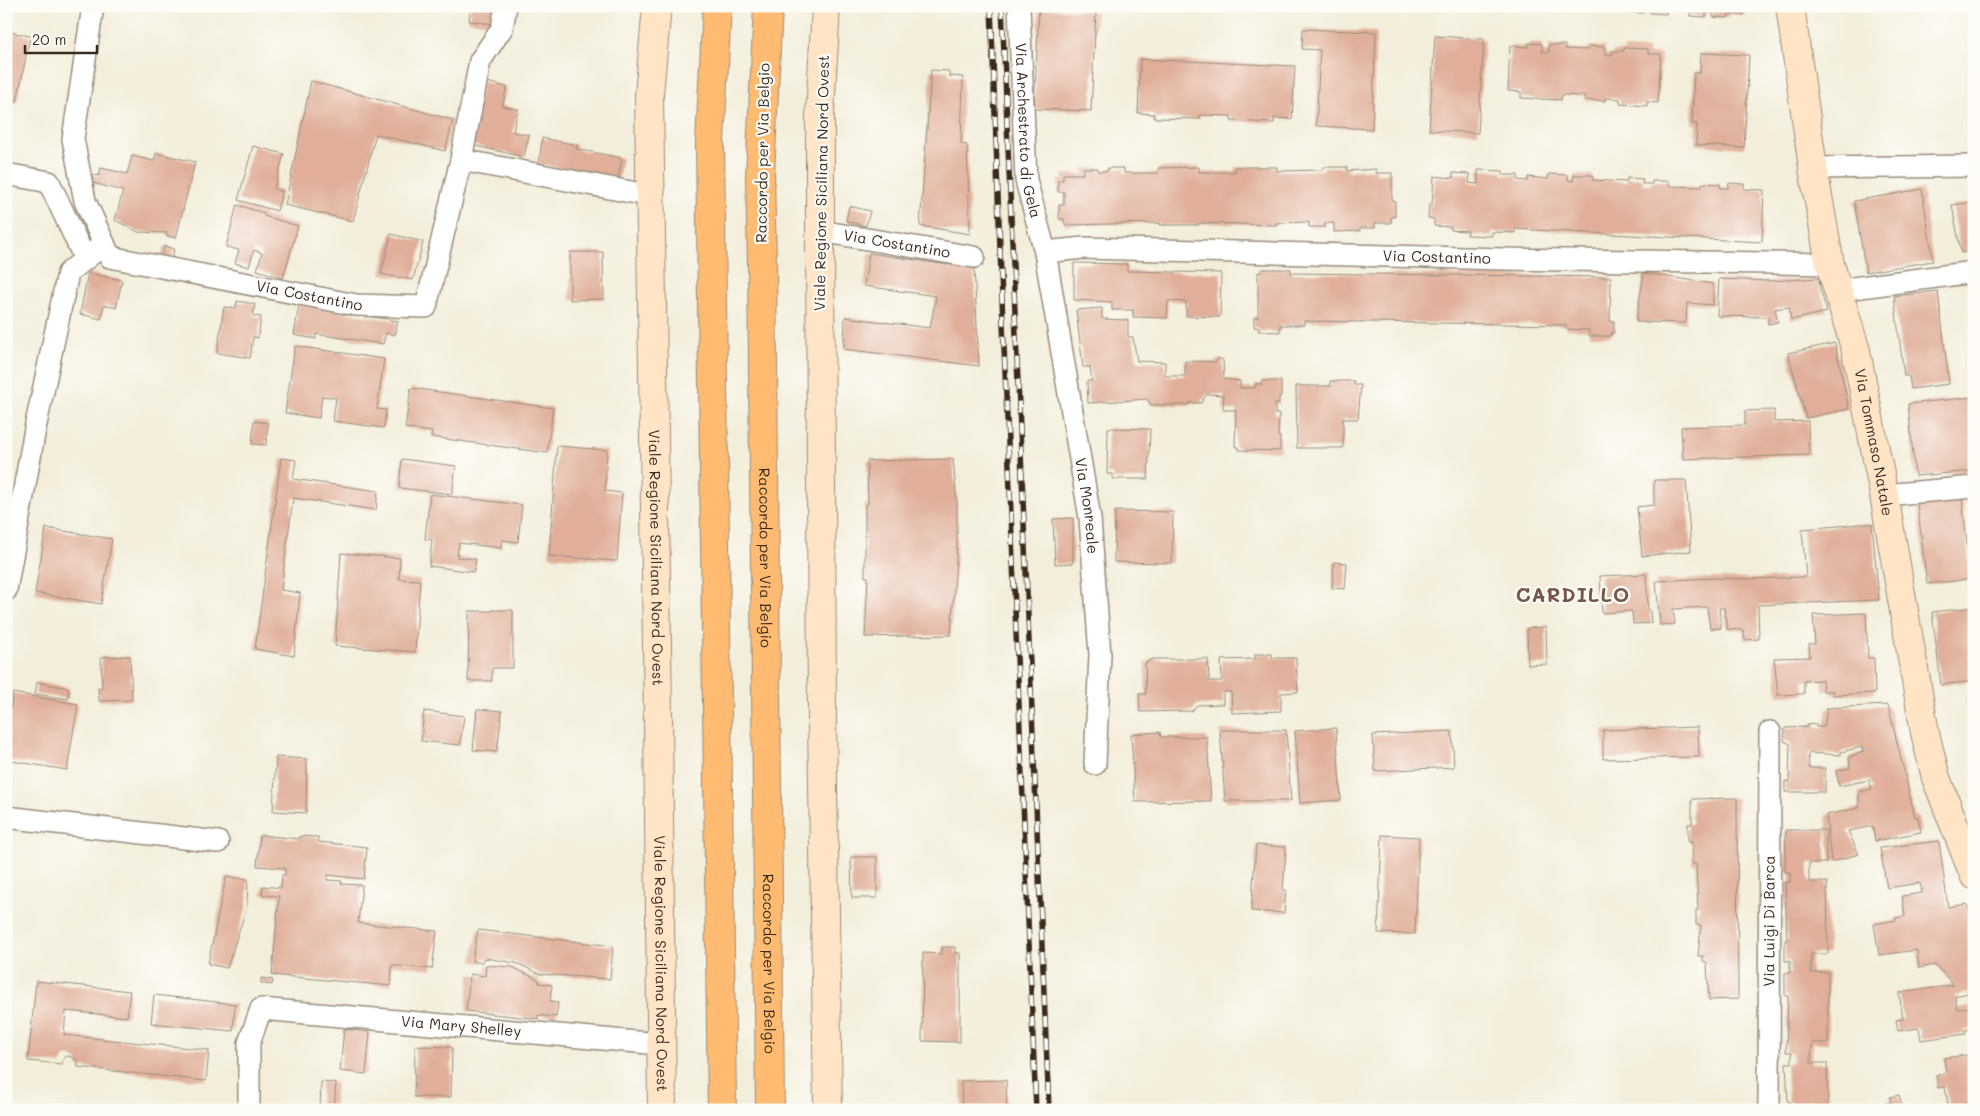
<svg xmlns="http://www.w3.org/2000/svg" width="1980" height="1116" font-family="Mali,sans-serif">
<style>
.building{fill:#e0ae99;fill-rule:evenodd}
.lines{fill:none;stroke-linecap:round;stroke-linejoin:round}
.street-casing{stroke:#978c7c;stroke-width:24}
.secondary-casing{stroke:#978c7c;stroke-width:30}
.highway-casing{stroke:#978c7c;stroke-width:30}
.street{stroke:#fff;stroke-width:21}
.secondary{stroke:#ffe4c6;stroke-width:28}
.highway{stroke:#ffbb71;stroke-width:28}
.rail-casing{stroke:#3b2a1e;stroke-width:5.5}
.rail{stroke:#fdfcf7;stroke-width:4;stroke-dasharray:11;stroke-linecap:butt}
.labels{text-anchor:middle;stroke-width:4.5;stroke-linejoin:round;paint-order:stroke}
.street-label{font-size:15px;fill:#3b2a1e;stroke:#fdfcf7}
.district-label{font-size:20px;font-weight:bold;letter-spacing:1px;fill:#755849;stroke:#fdfcf7}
</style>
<rect width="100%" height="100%" fill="#fdfcf7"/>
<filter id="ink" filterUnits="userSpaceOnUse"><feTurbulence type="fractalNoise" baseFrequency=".02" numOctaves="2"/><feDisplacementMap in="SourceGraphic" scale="10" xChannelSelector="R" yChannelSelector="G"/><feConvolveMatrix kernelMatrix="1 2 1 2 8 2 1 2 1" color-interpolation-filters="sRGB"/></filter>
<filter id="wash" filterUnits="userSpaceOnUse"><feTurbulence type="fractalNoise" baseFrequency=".0096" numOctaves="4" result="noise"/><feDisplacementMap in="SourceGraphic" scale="20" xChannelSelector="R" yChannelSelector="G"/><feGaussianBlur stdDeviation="1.12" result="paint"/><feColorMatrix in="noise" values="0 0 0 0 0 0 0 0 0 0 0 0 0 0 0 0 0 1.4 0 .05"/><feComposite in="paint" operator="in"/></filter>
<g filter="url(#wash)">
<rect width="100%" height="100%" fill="#f3eeda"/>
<g id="blocks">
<g class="building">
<path d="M 471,6 L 496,6 L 494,24 L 469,21 Z"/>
<path d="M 1584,6 L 1603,6 L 1602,10 L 1584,9 Z"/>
<path d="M 1626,6 L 1644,6 L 1643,13 L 1626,12 Z"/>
<path d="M 1650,6 L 1744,6 L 1744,15 L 1729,14 L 1728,18 L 1713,17 L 1713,12 L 1706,12 L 1706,17 L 1690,16 L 1690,10 L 1676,9 L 1666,9 L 1666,14 L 1650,13 Z"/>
<path d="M 1039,8 L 1096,12 L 1091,111 L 1034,109 Z"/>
<path d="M 1303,29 L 1376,32 L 1372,129 L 1316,126 L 1320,50 L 1302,49 Z"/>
<path d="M 6,31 L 30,36 L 17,102 L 6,100 Z"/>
<path d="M 1435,36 L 1484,39 L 1478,133 L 1429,130 Z"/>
<path d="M 1528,43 L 1542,44 L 1542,52 L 1549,52 L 1549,45 L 1565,45 L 1565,49 L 1588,50 L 1589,46 L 1605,47 L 1605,54 L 1612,55 L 1613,51 L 1624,51 L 1624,48 L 1648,49 L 1648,54 L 1661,54 L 1658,103 L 1647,102 L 1647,106 L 1620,104 L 1620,99 L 1605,98 L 1605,101 L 1585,100 L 1585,96 L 1562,95 L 1561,100 L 1521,98 L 1521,92 L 1508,91 L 1510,46 L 1528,47 Z"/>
<path d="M 1701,53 L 1749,55 L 1744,148 L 1696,145 L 1697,124 L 1692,124 L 1694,72 L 1700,73 Z"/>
<path d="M 1140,59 L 1295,66 L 1292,119 L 1274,118 L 1274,123 L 1231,121 L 1231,116 L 1200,115 L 1200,119 L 1154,118 L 1154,114 L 1138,113 Z"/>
<path d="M 931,70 L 949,71 L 949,76 L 963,77 L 961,144 L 967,145 L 970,234 L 920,226 Z"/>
<path d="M 311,81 L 453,120 L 445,151 L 376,134 L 353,221 L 285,205 Z"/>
<path d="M 483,81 L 507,87 L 502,106 L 518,109 L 513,132 L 529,135 L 524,157 L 468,144 Z"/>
<path d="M 542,138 L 577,145 L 576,149 L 622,158 L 618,180 L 539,164 Z"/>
<path d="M 253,146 L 284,154 L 274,189 L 282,191 L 277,211 L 238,200 Z"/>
<path d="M 156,153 L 195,162 L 176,238 L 167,236 L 167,233 L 138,232 L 115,220 L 123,191 L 85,181 L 84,172 L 99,176 L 101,168 L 127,174 L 132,156 L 154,161 Z"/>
<path d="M 1199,167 L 1199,172 L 1235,172 L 1235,167 L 1277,167 L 1277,171 L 1323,170 L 1324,167 L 1347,167 L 1347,171 L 1376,169 L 1376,173 L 1392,173 L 1392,201 L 1395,201 L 1395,217 L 1391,217 L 1391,223 L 1375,223 L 1375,228 L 1360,228 L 1360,231 L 1334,232 L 1334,223 L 1325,223 L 1325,227 L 1309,227 L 1309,222 L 1276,223 L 1276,225 L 1199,223 L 1199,225 L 1160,225 L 1160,223 L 1065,225 L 1064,219 L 1059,219 L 1059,205 L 1064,205 L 1064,192 L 1058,192 L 1058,180 L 1063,180 L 1063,174 L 1083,174 L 1083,168 L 1098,168 L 1098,171 L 1108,171 L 1108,168 L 1124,168 L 1124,173 L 1158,173 L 1158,168 Z"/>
<path d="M 1478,170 L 1503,171 L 1503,175 L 1518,175 L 1518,180 L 1528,181 L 1528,177 L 1548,179 L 1549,174 L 1568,175 L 1568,180 L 1573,181 L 1574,175 L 1593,175 L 1592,180 L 1627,182 L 1627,178 L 1643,179 L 1642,184 L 1652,184 L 1652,181 L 1669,181 L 1669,186 L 1702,187 L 1702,183 L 1720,184 L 1720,188 L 1728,188 L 1729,183 L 1744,184 L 1744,189 L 1764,190 L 1762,242 L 1515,229 L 1515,233 L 1492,232 L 1492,236 L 1467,235 L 1468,231 L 1451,230 L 1451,227 L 1434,226 L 1434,219 L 1428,218 L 1429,205 L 1432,205 L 1434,176 L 1453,178 L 1453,173 L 1470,174 L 1469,183 L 1478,184 Z"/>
<path d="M 1922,189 L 1933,261 L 1866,272 L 1854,201 Z"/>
<path d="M 1974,202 L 1974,251 L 1961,253 L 1952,205 Z"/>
<path d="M 237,205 L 264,213 L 264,216 L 298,226 L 283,278 L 257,270 L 262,253 L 254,250 L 249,267 L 235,263 L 239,250 L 226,247 Z"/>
<path d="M 849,206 L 870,211 L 866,226 L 846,221 Z"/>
<path d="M 391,234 L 423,242 L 413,280 L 381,274 Z"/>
<path d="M 164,246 L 174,249 L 170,265 L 160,262 Z"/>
<path d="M 570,252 L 603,252 L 604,299 L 570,300 Z"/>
<path d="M 869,253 L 942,264 L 974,266 L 979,366 L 844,349 L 845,317 L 930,328 L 936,296 L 864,286 Z"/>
<path d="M 1074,263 L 1127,264 L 1127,271 L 1221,273 L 1220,317 L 1186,316 L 1186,302 L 1168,301 L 1167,318 L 1133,317 L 1133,310 L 1112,310 L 1112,302 L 1074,300 Z"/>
<path d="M 1261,269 L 1291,269 L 1291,273 L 1611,277 L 1610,321 L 1614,321 L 1614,333 L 1611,333 L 1611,336 L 1589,336 L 1589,330 L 1566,329 L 1566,325 L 1304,321 L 1304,325 L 1280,325 L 1280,332 L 1258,331 L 1259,328 L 1254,327 L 1254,317 L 1258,317 L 1258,272 L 1261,273 Z"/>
<path d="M 88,273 L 122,280 L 116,308 L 104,305 L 101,319 L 80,314 Z"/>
<path d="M 1644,273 L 1713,284 L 1713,305 L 1687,303 L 1686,323 L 1636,322 Z"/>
<path d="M 1819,278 L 1820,289 L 1827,312 L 1791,320 L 1789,307 L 1775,309 L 1778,322 L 1768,324 L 1768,317 L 1717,316 L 1719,279 L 1770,281 Z"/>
<path d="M 1938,291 L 1949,384 L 1911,389 L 1909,376 L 1904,376 L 1894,296 Z"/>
<path d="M 237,301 L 255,304 L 253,316 L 261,317 L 258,338 L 253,337 L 250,358 L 217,353 L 224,307 L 236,308 Z"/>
<path d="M 299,305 L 398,321 L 395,335 L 386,333 L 383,344 L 316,334 L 316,339 L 294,335 Z"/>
<path d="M 1102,308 L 1102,319 L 1128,320 L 1128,337 L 1133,337 L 1137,361 L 1165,362 L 1165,376 L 1185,376 L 1185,361 L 1216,362 L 1218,359 L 1222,359 L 1223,361 L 1224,379 L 1240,381 L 1240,388 L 1255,388 L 1255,384 L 1262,384 L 1262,381 L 1281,381 L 1281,396 L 1279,397 L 1279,404 L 1275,404 L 1275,414 L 1279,414 L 1278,436 L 1280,437 L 1280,451 L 1239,450 L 1239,447 L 1235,447 L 1236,410 L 1223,410 L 1224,395 L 1207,394 L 1201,403 L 1189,403 L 1189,405 L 1151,405 L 1147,399 L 1088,403 L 1087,381 L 1092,381 L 1090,367 L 1083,367 L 1076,310 Z"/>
<path d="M 1835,343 L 1849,409 L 1806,418 L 1788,353 Z"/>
<path d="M 295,346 L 384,359 L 377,409 L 386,410 L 384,428 L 333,421 L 336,398 L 322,396 L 319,418 L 285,413 Z"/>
<path d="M 1330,381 L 1354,381 L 1354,385 L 1361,385 L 1358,419 L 1343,419 L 1343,448 L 1297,448 L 1296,386 L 1331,386 Z"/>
<path d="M 411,388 L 553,408 L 547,453 L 431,437 L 432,432 L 405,428 Z"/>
<path d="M 1974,397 L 1974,471 L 1915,476 L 1908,404 Z"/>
<path d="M 1774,410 L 1774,422 L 1808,421 L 1809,455 L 1683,459 L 1681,427 L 1745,425 L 1745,411 Z"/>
<path d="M 254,421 L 268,423 L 266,445 L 252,444 Z"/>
<path d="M 1108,428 L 1150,429 L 1148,479 L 1113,479 L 1113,474 L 1107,474 Z"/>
<path d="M 557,446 L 607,450 L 605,491 L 622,493 L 617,561 L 549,556 Z"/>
<path d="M 281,458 L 296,460 L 293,479 L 378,491 L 376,510 L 293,498 L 281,590 L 300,593 L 294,656 L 255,649 Z"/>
<path d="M 402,459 L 456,466 L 452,494 L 399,488 Z"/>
<path d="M 953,459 L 957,502 L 957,544 L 951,635 L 865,637 L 868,577 L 865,577 L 865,504 L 868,504 L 867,461 Z"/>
<path d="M 1654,480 L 1686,480 L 1691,551 L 1642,556 L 1637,507 L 1654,505 Z"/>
<path d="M 430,494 L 522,505 L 518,542 L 502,540 L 501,548 L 459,543 L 457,557 L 476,559 L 474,572 L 429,566 L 432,540 L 425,539 Z"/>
<path d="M 1962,498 L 1971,579 L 1927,584 L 1917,503 Z"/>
<path d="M 1115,511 L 1173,512 L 1172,563 L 1114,562 Z"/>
<path d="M 1073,518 L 1073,563 L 1055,564 L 1053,519 Z"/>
<path d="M 1861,524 L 1872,524 L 1879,600 L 1758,605 L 1759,639 L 1745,640 L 1743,630 L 1727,629 L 1724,608 L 1719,608 L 1721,628 L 1710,629 L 1707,607 L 1673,609 L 1675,624 L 1660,625 L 1656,581 L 1713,578 L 1748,579 L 1806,577 L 1802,529 Z"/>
<path d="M 46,528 L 112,539 L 101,604 L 35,593 Z"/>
<path d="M 341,553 L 400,558 L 399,579 L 420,580 L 415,652 L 335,646 Z"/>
<path d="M 1334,562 L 1347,563 L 1345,589 L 1332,588 Z"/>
<path d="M 1646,574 L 1648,610 L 1650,610 L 1651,623 L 1633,624 L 1632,611 L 1602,613 L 1600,576 Z"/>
<path d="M 1974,607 L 1974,681 L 1941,685 L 1932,612 Z"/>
<path d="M 492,610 L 513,610 L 513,668 L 492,668 L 492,681 L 468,681 L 469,611 L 493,611 Z"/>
<path d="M 1866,613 L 1868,658 L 1874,658 L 1875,693 L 1832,695 L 1833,691 L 1823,691 L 1822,680 L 1804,681 L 1804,694 L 1778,695 L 1774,658 L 1810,657 L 1809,644 L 1815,644 L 1813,615 Z"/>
<path d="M 1546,627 L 1547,664 L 1528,665 L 1527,628 Z"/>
<path d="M 1255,654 L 1272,654 L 1272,658 L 1296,658 L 1298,692 L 1281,693 L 1281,711 L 1232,713 L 1231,692 L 1223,692 L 1223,704 L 1197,705 L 1192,711 L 1140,712 L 1139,694 L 1146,694 L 1145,663 L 1153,659 L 1208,659 L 1209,681 L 1222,681 L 1221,660 L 1255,659 Z"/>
<path d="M 130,656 L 132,700 L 99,701 L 98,688 L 102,687 L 101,657 Z"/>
<path d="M 37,682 L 69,688 L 68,699 L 35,694 Z"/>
<path d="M 13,693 L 78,704 L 67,770 L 6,760 L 6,733 Z"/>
<path d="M 1888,705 L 1915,817 L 1918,817 L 1921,832 L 1875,841 L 1873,826 L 1848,831 L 1859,854 L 1831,862 L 1826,815 L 1859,808 L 1859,792 L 1872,789 L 1869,780 L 1839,786 L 1836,771 L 1850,768 L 1849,757 L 1863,752 L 1862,747 L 1841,752 L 1841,755 L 1808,753 L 1809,768 L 1825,768 L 1825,792 L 1785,792 L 1785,781 L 1789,782 L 1790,744 L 1784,741 L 1785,728 L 1807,727 L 1807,725 L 1816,724 L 1816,727 L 1824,727 L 1827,708 Z"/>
<path d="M 477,709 L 502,711 L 497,752 L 473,750 Z"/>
<path d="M 424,711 L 464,716 L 460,745 L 421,741 Z"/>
<path d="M 1698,727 L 1699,757 L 1603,759 L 1603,730 Z"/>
<path d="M 1336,728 L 1341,800 L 1300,803 L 1295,731 Z"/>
<path d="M 1220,730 L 1286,730 L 1291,801 L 1225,801 Z"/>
<path d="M 1452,731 L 1454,767 L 1375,771 L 1373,735 Z"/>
<path d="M 1160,732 L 1161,737 L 1207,737 L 1211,801 L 1135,802 L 1131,734 Z"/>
<path d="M 276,757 L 307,759 L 306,813 L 273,811 Z"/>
<path d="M 1737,798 L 1738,999 L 1709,1000 L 1707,963 L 1703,962 L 1703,956 L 1698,956 L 1701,925 L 1696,925 L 1696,910 L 1698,910 L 1696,864 L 1692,864 L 1692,842 L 1688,842 L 1688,824 L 1692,824 L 1692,799 Z"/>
<path d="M 1786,830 L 1826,830 L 1826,863 L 1809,863 L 1809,882 L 1827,882 L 1828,954 L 1811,954 L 1811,973 L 1828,972 L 1828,1043 L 1812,1043 L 1811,1063 L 1827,1063 L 1828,1110 L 1791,1110 L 1791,1102 L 1788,1102 L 1786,1063 L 1792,1063 L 1792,1052 L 1786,1052 L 1788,996 L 1785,996 L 1785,973 L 1790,973 L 1790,961 L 1785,961 L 1785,940 L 1787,940 L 1785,882 L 1790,882 L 1790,872 L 1785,872 Z"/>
<path d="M 260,835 L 299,839 L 300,836 L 318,837 L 318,842 L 367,847 L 364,879 L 328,875 L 327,880 L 342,881 L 341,884 L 362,885 L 358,923 L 437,931 L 432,969 L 392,965 L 391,986 L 272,975 L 279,896 L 262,895 L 263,886 L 281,888 L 282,875 L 285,875 L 285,868 L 257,866 Z"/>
<path d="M 1382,835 L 1419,837 L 1415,934 L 1378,933 Z"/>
<path d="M 1939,841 L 1948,907 L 1967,904 L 1974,924 L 1974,1029 L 1965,1030 L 1966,1034 L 1921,1040 L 1919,1028 L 1898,1031 L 1896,1020 L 1903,1019 L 1899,993 L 1954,985 L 1935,965 L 1919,968 L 1917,950 L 1879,955 L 1874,924 L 1896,920 L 1895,918 L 1905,916 L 1902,896 L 1922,893 L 1920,883 L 1887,888 L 1880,848 ZM 1968,993 L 1970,1007 L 1957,1009 L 1955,996 Z"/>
<path d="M 1256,845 L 1286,847 L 1283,890 L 1286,890 L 1284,913 L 1251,911 Z"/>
<path d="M 851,857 L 877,857 L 877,898 L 852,898 Z"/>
<path d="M 226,877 L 248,879 L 247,906 L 227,968 L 208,964 Z"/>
<path d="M 478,930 L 613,946 L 610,979 L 540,974 L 516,963 L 484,958 L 481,963 L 472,961 Z"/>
<path d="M 942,947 L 955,947 L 955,953 L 960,953 L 960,1042 L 922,1041 L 923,953 L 942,954 Z"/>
<path d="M 486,965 L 512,967 L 539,980 L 539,983 L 552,985 L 550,1001 L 558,1002 L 556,1017 L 538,1015 L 538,1019 L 466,1011 L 470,974 L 485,976 Z"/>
<path d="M 261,978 L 273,980 L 272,985 L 261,983 Z"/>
<path d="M 36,981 L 130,991 L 127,1017 L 66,1011 L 64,1035 L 209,1050 L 206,1081 L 78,1067 L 78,1061 L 72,1057 L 67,1056 L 63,1059 L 62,1064 L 28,1061 Z"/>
<path d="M 154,995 L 235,1004 L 233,1031 L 151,1023 Z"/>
<path d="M 344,1029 L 370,1032 L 366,1074 L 340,1071 Z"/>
<path d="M 415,1046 L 452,1047 L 451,1097 L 414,1097 Z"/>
<path d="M 1974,1054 L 1974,1110 L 1949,1110 L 1945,1087 L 1938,1088 L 1936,1075 L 1946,1074 L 1944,1058 Z"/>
<path d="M 1006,1080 L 1007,1110 L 962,1110 L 961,1081 Z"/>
<path d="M 321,1082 L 336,1083 L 334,1110 L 320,1110 Z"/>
<path d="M 1899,1095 L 1903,1110 L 1869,1110 L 1869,1108 L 1891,1102 L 1890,1097 Z"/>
</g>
</g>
</g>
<g filter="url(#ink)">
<use href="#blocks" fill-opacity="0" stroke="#978c7c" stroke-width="1"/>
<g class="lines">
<g class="street-casing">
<g id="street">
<path id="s1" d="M 93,6 L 73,139 L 85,201 L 110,257 L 356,305 L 426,307 L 461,160 L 652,196"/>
<path id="s2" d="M 1019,6 L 1026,180 L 1045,252 L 1090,518 L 1100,655 L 1095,764"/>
<path d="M 461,160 L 480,61 L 502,28 L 506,6"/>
<path d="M 1813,168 L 1974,166"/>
<path d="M 6,174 L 49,182 L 85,259"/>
<path id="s3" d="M 820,231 L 974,257"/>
<path id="s4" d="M 1045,252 L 1084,248 L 1503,259 L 1830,264"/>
<path d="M 1838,290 L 1974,272"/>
<path d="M 1884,495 L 1974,487"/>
<path d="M 6,590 L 35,429 L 68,273 L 104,244"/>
<path d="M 6,817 L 218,842"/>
<path id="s5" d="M 249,1110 L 249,1043 L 261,1009 L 660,1044"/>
<path id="s6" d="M 1769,1110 L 1770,732"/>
</g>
</g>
<g class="secondary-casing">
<g id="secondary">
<path id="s7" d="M 657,6 L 649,95 L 658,717 L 662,1110"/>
<path d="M 826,6 L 820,113 L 820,231 L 822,720 L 828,1110"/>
<path id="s8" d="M 1790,6 L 1813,168 L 1830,264 L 1856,351 L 1884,495 L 1925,733 L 1936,778 L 1974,875"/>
</g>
</g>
<g class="highway-casing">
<g id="highway">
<path d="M 717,6 L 710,142 L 722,1110"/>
<path id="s9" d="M 768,6 L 760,176 L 762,262 L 770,1110"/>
</g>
</g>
<use href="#street" class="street"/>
<use href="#secondary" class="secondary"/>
<use href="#highway" class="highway"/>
<g class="rail-casing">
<g id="rail">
<path d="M 991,6 L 1001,275 L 1036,1110"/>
<path d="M 1002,6 L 1049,1110"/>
</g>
</g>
<use href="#rail" class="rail"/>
</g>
</g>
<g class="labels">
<g class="street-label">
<text dy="5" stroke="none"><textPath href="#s2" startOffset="125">Via Archestrato di Gela</textPath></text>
<text transform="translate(763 153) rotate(-89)" y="5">Raccordo per Via Belgio</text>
<text transform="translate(822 183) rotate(-89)" y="5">Viale Regione Siciliana Nord Ovest</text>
<text dy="5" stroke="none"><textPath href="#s3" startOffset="78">Via Costantino</textPath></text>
<text dy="5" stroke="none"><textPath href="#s4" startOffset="392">Via Costantino</textPath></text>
<text dy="5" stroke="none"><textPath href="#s1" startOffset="462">Via Costantino</textPath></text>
<text dy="5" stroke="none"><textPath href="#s8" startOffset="445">Via Tommaso Natale</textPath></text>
<text dy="5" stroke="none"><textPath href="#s2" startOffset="506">Via Monreale</textPath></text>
<text dy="5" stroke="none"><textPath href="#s7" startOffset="552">Viale Regione Siciliana Nord Ovest</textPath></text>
<text dy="5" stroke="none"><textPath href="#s9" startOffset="552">Raccordo per Via Belgio</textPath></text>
<text dy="5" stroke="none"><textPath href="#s6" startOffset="189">Via Luigi Di Barca</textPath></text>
<text dy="5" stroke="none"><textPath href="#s7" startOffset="958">Viale Regione Siciliana Nord Ovest</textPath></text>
<text dy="5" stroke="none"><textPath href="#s9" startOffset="958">Raccordo per Via Belgio</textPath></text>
<text dy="5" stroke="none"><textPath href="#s5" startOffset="304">Via Mary Shelley</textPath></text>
</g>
<g class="district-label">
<text x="1573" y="602">CARDILLO</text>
</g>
</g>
<rect width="1980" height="1116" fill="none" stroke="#fdfcf7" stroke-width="25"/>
<path d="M25 45v8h72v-8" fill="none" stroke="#3b2a1e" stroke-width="2.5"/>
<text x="32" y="45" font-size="15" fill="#3b2a1e" stroke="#fdfcf7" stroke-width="4" paint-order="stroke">20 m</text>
</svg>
